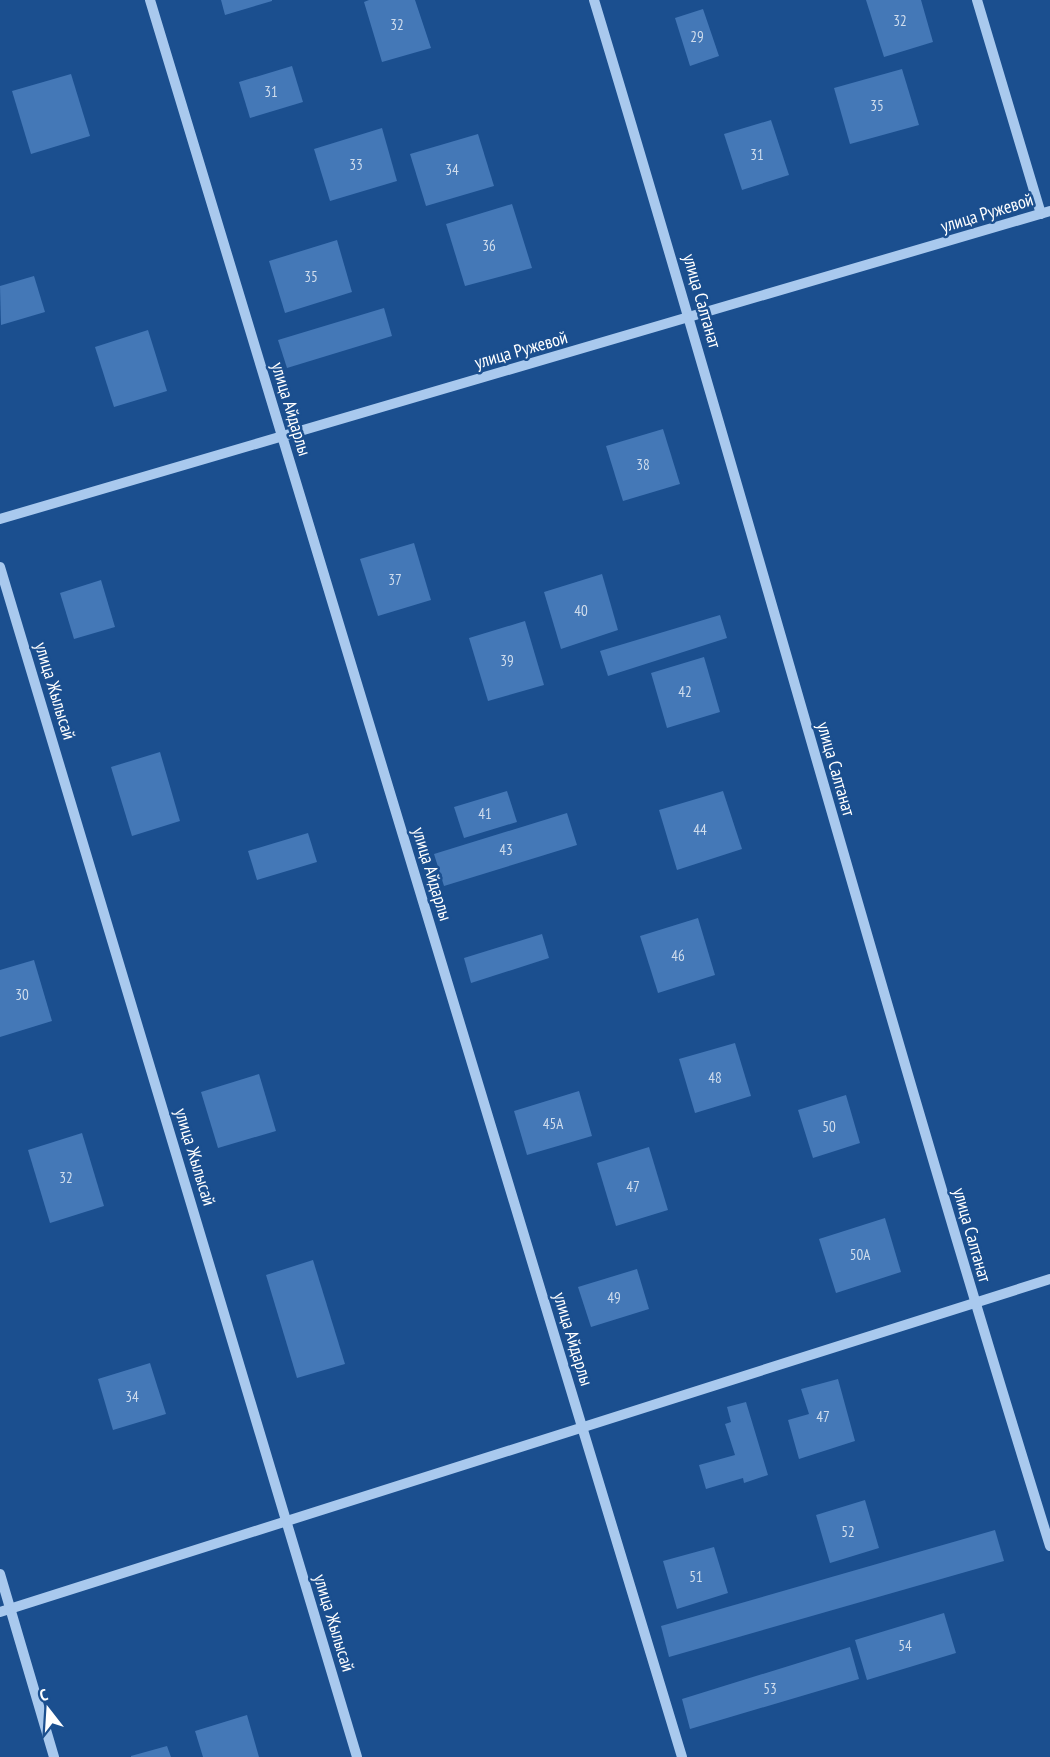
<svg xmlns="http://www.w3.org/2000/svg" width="1050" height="1757" font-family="'PT Sans Narrow',sans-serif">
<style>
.building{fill:#4478b7}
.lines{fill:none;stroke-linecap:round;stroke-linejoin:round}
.minor{stroke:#a9c9ee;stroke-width:10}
.labels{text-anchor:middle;stroke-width:5;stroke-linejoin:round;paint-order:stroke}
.number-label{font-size:15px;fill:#d0dded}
.street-label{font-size:18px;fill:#fff;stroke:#1b4f8f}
</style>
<rect width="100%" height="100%" fill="#1b4f8f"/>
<g class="building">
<path d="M 221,0 L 272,0 L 272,1 L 225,15 Z"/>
<path d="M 369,0 L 415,0 L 431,48 L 382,62 L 364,2 Z"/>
<path d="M 866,0 L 921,0 L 933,42 L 884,57 Z"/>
<path d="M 703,9 L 719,56 L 690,66 L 675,18 Z"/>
<path d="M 292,66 L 303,102 L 250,118 L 239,82 Z"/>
<path d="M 902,69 L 919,125 L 850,144 L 834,88 Z"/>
<path d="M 71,74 L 90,136 L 31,154 L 12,91 Z"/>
<path d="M 771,120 L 789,175 L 742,190 L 724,134 Z"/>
<path d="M 382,128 L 397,181 L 330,201 L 314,149 Z"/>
<path d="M 478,134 L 494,186 L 426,206 L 410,154 Z"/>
<path d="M 512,204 L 532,268 L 465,286 L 446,224 Z"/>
<path d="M 337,240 L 352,292 L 285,313 L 269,261 Z"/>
<path d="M 34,276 L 45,312 L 1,325 L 0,286 Z"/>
<path d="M 384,308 L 392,336 L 287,368 L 278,340 Z"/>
<path d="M 148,330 L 167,391 L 114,407 L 95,347 Z"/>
<path d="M 663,429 L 680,484 L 623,501 L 606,446 Z"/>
<path d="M 414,543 L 431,600 L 378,616 L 360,559 Z"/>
<path d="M 602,574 L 618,630 L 561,649 L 544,592 Z"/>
<path d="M 101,580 L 115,627 L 74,639 L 60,593 Z"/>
<path d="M 720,615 L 727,638 L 608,676 L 600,651 Z"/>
<path d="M 525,621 L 544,685 L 488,701 L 469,638 Z"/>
<path d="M 704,657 L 720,712 L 667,728 L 651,673 Z"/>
<path d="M 160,752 L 180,821 L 132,836 L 111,767 Z"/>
<path d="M 507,791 L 517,822 L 464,838 L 454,807 Z"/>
<path d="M 723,791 L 742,849 L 677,870 L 659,810 Z"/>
<path d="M 567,813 L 577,845 L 444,886 L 434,854 Z"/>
<path d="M 308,833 L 317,862 L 257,880 L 248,851 Z"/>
<path d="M 698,918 L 715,975 L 658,993 L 640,936 Z"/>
<path d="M 542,934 L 549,958 L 471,983 L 464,958 Z"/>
<path d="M 34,960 L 52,1021 L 0,1037 L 0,970 Z"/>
<path d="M 735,1043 L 751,1096 L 695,1113 L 679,1059 Z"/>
<path d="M 259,1074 L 276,1131 L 218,1148 L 201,1092 Z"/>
<path d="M 579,1091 L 592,1136 L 527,1155 L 514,1111 Z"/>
<path d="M 846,1095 L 860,1143 L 813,1158 L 798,1110 Z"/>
<path d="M 82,1133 L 104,1206 L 50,1223 L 28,1150 Z"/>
<path d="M 649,1147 L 668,1210 L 616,1226 L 597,1163 Z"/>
<path d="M 885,1218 L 901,1272 L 836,1293 L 819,1239 Z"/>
<path d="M 313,1260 L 345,1364 L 297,1378 L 266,1275 Z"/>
<path d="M 637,1269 L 649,1309 L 591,1327 L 578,1287 Z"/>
<path d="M 150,1363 L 166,1414 L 113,1430 L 98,1379 Z"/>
<path d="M 838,1379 L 855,1441 L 799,1459 L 788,1420 L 809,1414 L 801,1389 Z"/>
<path d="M 746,1402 L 768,1475 L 744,1483 L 743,1478 L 706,1489 L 699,1465 L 735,1455 L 725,1424 L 731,1422 L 727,1407 Z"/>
<path d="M 865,1500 L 879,1548 L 830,1563 L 816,1515 Z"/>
<path d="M 995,1530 L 1004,1561 L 669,1657 L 661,1626 Z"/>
<path d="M 714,1547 L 728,1593 L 677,1609 L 663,1561 Z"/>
<path d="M 944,1613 L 956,1653 L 867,1680 L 855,1640 Z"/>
<path d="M 850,1647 L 859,1679 L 690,1729 L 682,1699 Z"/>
<path d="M 247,1715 L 259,1757 L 203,1757 L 195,1731 Z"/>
<path d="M 167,1746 L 171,1757 L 131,1757 L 131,1756 Z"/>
</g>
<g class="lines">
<g class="minor">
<path d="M 150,0 L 682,1757"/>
<path d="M 594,0 C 750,514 890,1033 1050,1546"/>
<path d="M 977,0 L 1041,214"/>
<path d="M 0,519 L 1050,211"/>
<path d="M 0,567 L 357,1757"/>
<path d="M 0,1574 L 54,1757"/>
<path d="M 0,1612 L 1050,1279"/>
</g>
</g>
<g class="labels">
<g class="number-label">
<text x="900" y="26">32</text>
<text x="397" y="30">32</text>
<text x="697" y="42">29</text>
<text x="271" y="97">31</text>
<text x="877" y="111">35</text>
<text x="757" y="160">31</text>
<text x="356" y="170">33</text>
<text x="452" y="175">34</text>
<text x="489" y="251">36</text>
<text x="311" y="282">35</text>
<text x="643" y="470">38</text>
<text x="395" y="585">37</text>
<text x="581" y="616">40</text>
<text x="507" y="666">39</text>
<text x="685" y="697">42</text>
<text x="485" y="819">41</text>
<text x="700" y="835">44</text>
<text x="506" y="855">43</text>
<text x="678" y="961">46</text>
<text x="22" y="1000">30</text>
<text x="715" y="1083">48</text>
<text x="553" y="1129">45А</text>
<text x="829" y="1132">50</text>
<text x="66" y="1183">32</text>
<text x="633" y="1192">47</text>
<text x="860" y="1260">50А</text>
<text x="614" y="1303">49</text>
<text x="132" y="1402">34</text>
<text x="823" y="1422">47</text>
<text x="848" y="1537">52</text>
<text x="696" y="1582">51</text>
<text x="905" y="1651">54</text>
<text x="770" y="1694">53</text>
</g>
<g class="street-label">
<text transform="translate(987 213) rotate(-17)" y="6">улица Ружевой</text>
<text transform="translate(702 301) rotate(74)" y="6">улица Салтанат</text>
<text transform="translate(521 350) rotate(-16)" y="6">улица Ружевой</text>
<text transform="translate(291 409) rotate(73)" y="6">улица Айдарлы</text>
<text transform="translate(55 691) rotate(73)" y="6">улица Жылысай</text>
<text transform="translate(836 769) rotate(74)" y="6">улица Салтанат</text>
<text transform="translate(432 874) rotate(73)" y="6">улица Айдарлы</text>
<text transform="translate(195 1157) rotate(73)" y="6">улица Жылысай</text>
<text transform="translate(972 1235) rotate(74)" y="6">улица Салтанат</text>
<text transform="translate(573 1339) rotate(73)" y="6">улица Айдарлы</text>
<text transform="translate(334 1623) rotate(73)" y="6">улица Жылысай</text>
</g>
</g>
<g transform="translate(48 1709) rotate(343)" stroke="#1b4f8f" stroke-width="4.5" paint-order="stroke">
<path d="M0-4.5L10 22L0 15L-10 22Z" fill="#ffffff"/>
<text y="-9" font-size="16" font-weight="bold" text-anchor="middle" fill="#ffffff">С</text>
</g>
</svg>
